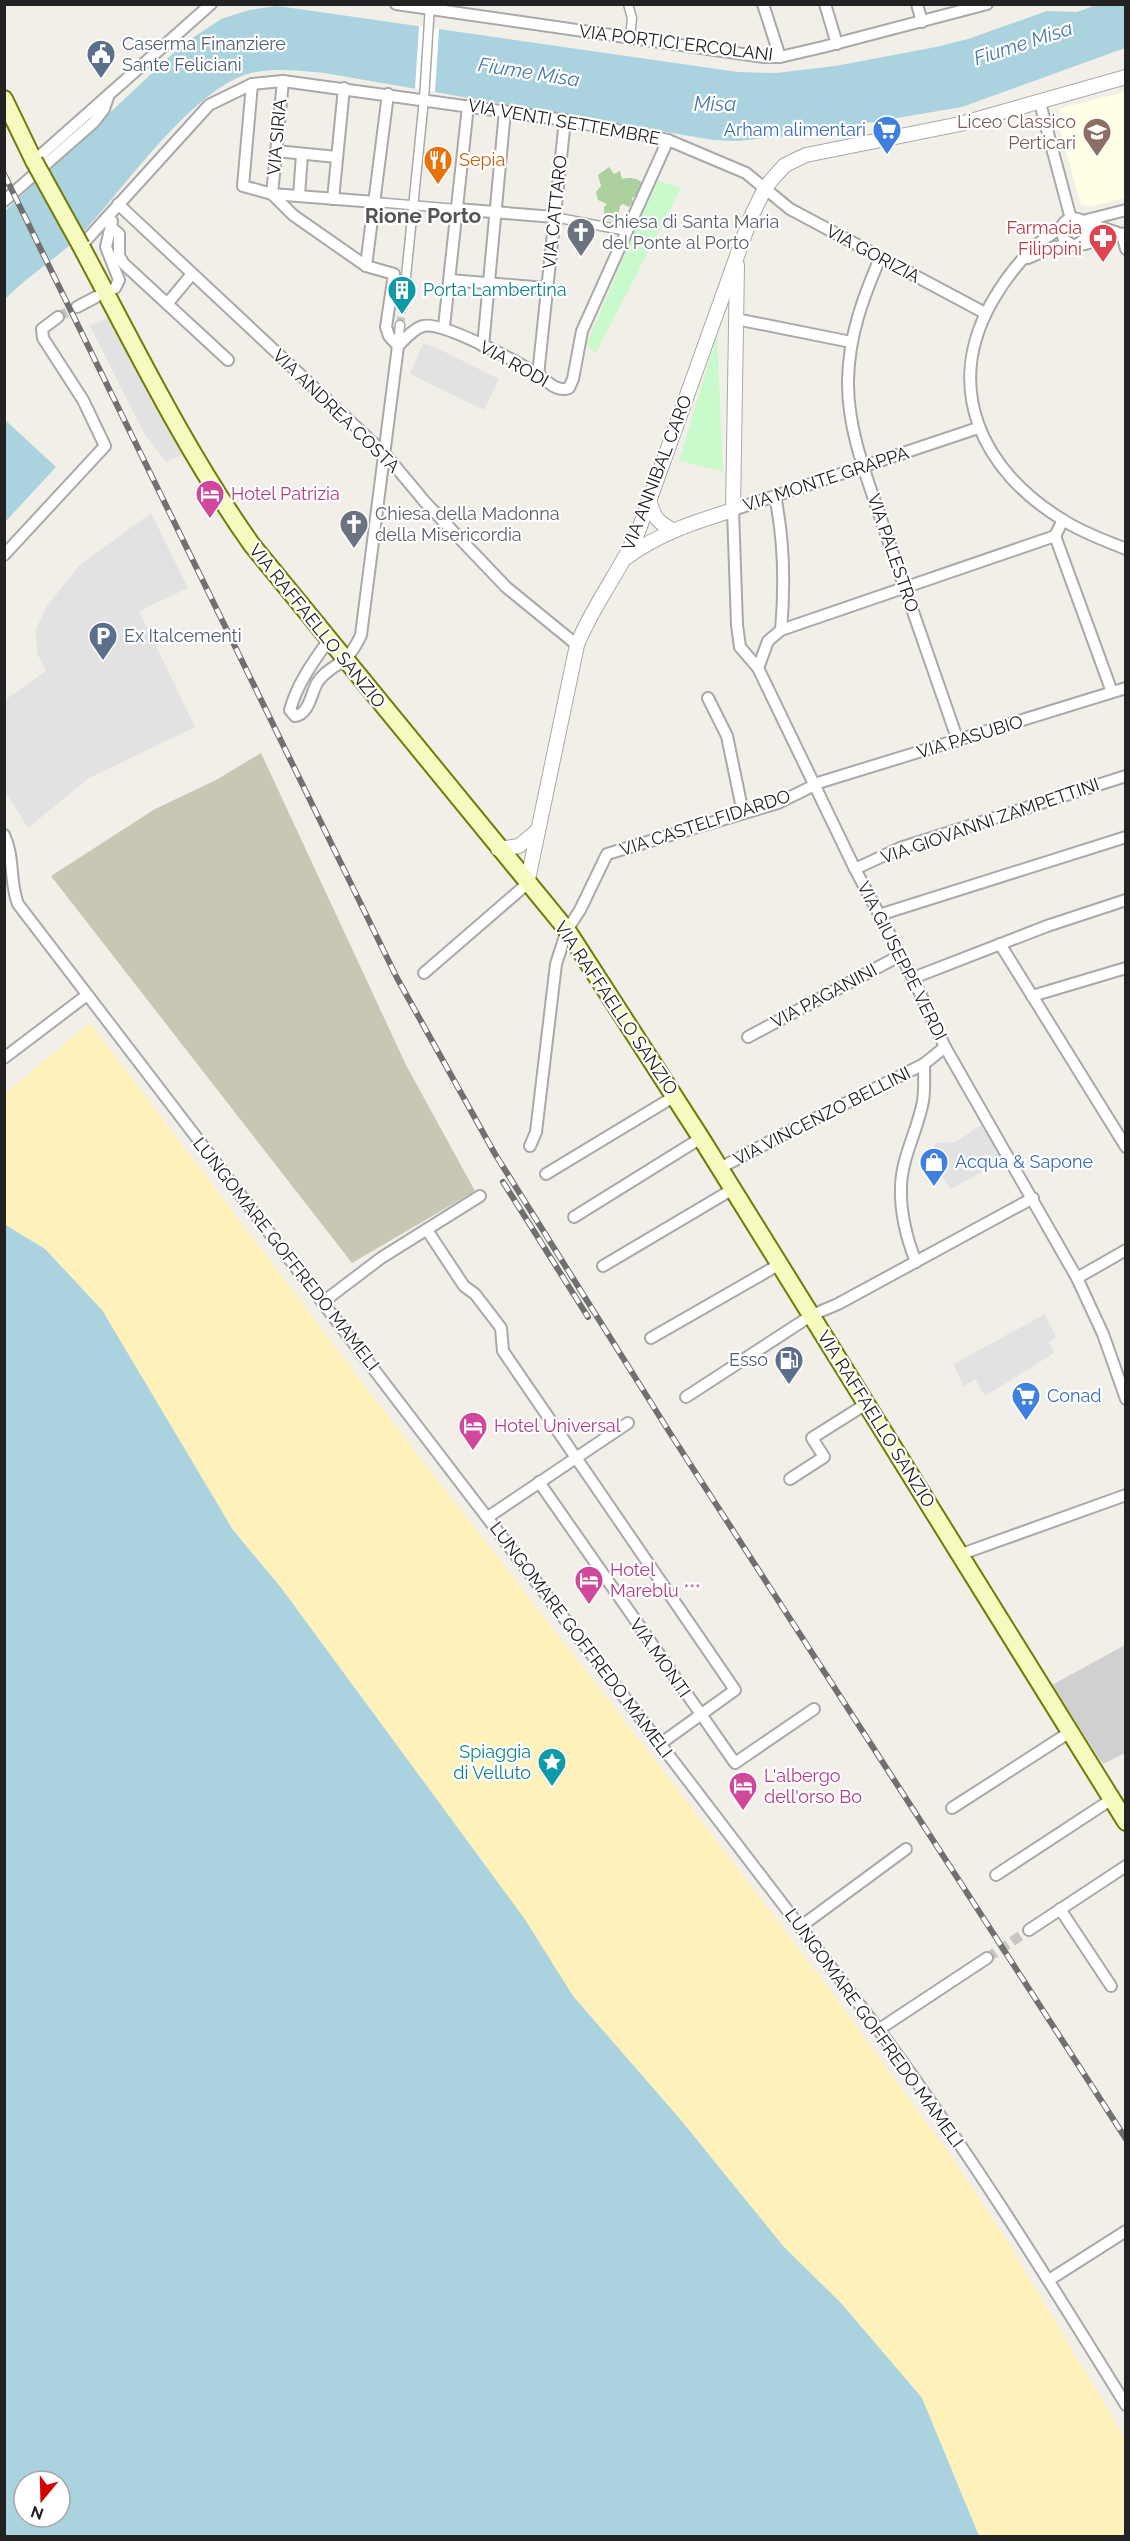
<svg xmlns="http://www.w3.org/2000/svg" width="1130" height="2541" font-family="Raleway,sans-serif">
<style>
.education{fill:#ffffe5}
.religious{fill:#d0d0d0}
.construction{fill:#c7c7b4}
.forest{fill:#add19e}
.sand{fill:#fff1ba}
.park{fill:#c8facc}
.parking{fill:#e2e2e2}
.water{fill:#aad3df;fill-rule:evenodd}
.pier{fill:#fff}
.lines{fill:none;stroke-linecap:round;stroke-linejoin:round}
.stream{stroke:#aad3df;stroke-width:4}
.pedestrian-tunnel{stroke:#c8c6c1;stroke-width:8;stroke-dasharray:8 4;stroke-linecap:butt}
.minor-tunnel{stroke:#c8c6c1;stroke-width:10;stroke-dasharray:10 5;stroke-linecap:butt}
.pedestrian-casing{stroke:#a9a9a9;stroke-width:11}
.minor-casing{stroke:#a9a9a9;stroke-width:14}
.tertiary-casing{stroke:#a9a9a9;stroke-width:16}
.secondary-casing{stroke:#707d05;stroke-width:20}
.pedestrian{stroke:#fff;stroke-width:8}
.minor{stroke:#fff;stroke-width:10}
.tertiary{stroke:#fff;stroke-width:14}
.secondary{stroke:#f7fabf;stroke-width:16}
.rail-casing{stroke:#707070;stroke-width:6}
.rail{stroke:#fff;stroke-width:4;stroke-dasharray:11;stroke-linecap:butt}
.secondary-bridge-casing{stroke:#707d05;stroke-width:20;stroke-linecap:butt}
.secondary-bridge{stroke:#f7fabf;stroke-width:16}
.labels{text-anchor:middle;stroke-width:4.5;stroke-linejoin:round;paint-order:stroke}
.street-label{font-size:18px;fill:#222;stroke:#fff}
.service-label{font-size:18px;fill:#4e5e75;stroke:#fff;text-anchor:start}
.education-label{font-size:18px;fill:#785e54;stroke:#fff;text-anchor:end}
.shop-label{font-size:18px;fill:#366cbe;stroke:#fff;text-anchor:start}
.food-label{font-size:18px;fill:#c56008;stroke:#fff;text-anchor:start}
.worship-label{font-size:18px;fill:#5b616d;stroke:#fff;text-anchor:start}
.health-label{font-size:18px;fill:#be3a42;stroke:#fff;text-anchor:end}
.culture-label{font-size:18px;fill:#0d838f;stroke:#fff;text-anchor:start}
.hotel-label{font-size:18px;fill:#b23c85;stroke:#fff;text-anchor:start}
.water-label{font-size:20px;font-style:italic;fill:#4a7aab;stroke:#fff}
.quarter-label{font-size:21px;font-weight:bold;fill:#555;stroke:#fff}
</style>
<rect width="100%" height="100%" fill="#f2efe9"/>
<path class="education" d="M 1125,92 L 1125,198 L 1091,206 L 1081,205 L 1057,119 L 1061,108 Z"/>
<path class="religious" d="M 1125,1645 L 1125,1753 L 1103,1764 L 1052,1685 Z"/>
<path class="construction" d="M 261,753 L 406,1065 L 475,1191 L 352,1263 L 51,876 L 155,809 L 216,780 Z"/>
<path class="forest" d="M 609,167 L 614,174 L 620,171 L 622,179 C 631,177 638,178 644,185 L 640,195 L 632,198 L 633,202 L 629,207 L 623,204 L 620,206 L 618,217 L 613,222 L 604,217 L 604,207 L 607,204 L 598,200 L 596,192 L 601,186 L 598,175 Z"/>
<path class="sand" d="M 90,1023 L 377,1402 L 662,1769 L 833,1994 L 952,2158 L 1007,2241 L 1125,2438 L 1125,2536 L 979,2536 L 922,2398 L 841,2303 L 784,2247 L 680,2119 L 573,1996 L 524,1918 L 282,1589 L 233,1530 L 102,1310 L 45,1249 L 5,1224 L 4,1094 Z"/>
<g class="park">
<path d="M 656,180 L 681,188 L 596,353 L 587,346 L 588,341 Z"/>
<path d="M 717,335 L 723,471 L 679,461 Z"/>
</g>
<g class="parking">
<path d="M 112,316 L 188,452 L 166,462 L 145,435 L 90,326 Z"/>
<path d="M 423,344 L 433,346 L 499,379 L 484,410 L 410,374 Z"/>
<path d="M 151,513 L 188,588 L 139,611 L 195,727 L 89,778 L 28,828 L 5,791 L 5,700 L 46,671 L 37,653 L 36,629 L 47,606 L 79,566 Z"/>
<path d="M 982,1124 L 1003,1160 L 951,1189 L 930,1160 L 935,1143 L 956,1142 Z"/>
<path d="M 1045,1314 L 1056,1337 L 1049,1342 L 1054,1353 L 985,1396 L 975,1379 L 963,1387 L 954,1364 Z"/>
</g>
<g class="water">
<path d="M 1096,5 L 1125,5 L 1125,48 L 962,107 L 797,135 L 738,141 L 713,140 L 324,73 C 301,71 279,68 256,72 C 199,81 127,184 88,227 C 63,255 31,273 5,299 L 5,211 L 182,45 L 221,19 L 249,10 L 277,6 L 299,9 L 738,72 L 776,73 L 835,66 L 936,47 L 968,39 L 1047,11 L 1077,12 Z"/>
<path d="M 4,419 L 56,467 L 5,522 L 4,522 Z"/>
<path d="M 4,1224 L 45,1249 L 102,1310 L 233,1530 L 282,1589 L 524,1918 L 573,1996 L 680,2119 L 784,2247 L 841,2303 L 922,2398 L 979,2536 L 5,2536 ZM 24,2481 L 60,2481 L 60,2517 L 24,2517 Z"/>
</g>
<path class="pier" d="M 419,26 L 439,29 L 435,92 L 415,89 Z"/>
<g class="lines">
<path class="stream" d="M 1124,2536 L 1126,2536"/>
<path class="pedestrian-tunnel" d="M 400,325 L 403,306"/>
<g class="minor-tunnel">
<path d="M 58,317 L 77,307"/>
<path d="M 987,1958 L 1029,1930"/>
</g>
<g class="pedestrian-casing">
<g id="pedestrian">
<path d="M 628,4 L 632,18 L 630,37"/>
<path d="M 375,202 L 457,209"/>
<path d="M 554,217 L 627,231"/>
<path d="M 403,306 L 424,99 L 430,5"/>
<path d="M 398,346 L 400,325"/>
</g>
</g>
<g class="minor-casing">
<g id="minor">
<path d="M 396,4 L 764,57 L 780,57 L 823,47 L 987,4"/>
<path d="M 763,4 L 780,57"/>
<path d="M 825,4 L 837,44"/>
<path d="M 917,4 L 922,22"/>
<path d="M 283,81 L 272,194 L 375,202"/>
<path d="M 252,84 L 243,186 L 272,194 L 293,215 L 366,266 L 394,274 L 386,327 L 389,336 L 398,346"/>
<path d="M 1040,103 L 1071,219"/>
<path d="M 276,151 L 337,157"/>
<path d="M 34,161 L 211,4"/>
<path d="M 299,196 L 302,154"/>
<path d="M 333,199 L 344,88"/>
<path d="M 4,201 L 94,122 L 104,109 L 108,97"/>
<path d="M 118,204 L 385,454 L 425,502 L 506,587 L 577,645"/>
<path d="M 457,209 L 554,217"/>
<path d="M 112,221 L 106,247 L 119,280 L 115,288"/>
<path d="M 1083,221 L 1126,210"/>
<path d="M 111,227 L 119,234 L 119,256 L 124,264 L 228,360"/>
<path d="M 1087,227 L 1094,225 L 1121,234"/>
<path d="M 1061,228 C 1032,244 1010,271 993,300 C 942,388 982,471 1063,520 C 1083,533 1104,540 1126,549"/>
<path d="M 1122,234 L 1126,249"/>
<path d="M 1071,244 L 1064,240 L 1061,228 C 1065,218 1074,216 1083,221 L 1088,232 L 1085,239 L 1078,244"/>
<path d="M 81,246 L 209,105 L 252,84 L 283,81 L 565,120 L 668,140 L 746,173 L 790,209 L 985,313"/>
<path d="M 880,258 C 863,298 849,335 848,380 C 847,433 870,485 886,534 C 910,603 934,672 958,741"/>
<path d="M 1028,258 L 1054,247 L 1085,244 L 1126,233"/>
<path d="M 366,266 L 388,94"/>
<path d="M 450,280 L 546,288"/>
<path d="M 167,304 L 192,274"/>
<path d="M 77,307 L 96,297"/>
<path d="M 736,319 L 851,342"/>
<path d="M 444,327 L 468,106"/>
<path d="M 483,346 L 505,111"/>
<path d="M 538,375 L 565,120"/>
<path d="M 978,428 L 733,510 L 737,625 L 740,647 L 758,668 L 855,869 L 913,978 L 945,1047 L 1077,1278 L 1103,1334 L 1126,1399"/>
<path d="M 775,496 C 784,540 785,585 781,630"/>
<path d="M 1055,536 L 1112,692"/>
<path d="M 4,555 L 105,446 L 83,400 L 43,338 L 42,329 L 58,317"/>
<path d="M 328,641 C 313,662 297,684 290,710 L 295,716 C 309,714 311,694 317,683 C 324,671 336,667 346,658 C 353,651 357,644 361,635 L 398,346 C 405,339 413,329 423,326 C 443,321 517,362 537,374 C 547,380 556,393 569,388 L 573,379 L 582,331 L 668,140"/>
<path d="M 758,668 L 768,641 L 781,630 L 1055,536 L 1063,520"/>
<path d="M 708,698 L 727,736 L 743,813"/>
<path d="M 4,835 C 15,857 9,882 18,904 L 882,2034 C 970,2153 1048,2279 1126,2405"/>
<path d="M 855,869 L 900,848 L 1126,776"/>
<path d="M 879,915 L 1126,837"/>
<path d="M 1000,944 L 1126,1147"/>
<path d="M 424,973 L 527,884"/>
<path d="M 913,978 L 1047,926 L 1126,900"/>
<path d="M 1032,996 L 1126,968"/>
<path d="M 748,1037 L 901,955"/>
<path d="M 4,1058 L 87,995"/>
<path d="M 530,1146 L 536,1132 L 556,964 L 567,930 L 580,910 L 607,854 L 778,803 L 821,782 L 1126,688"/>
<path d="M 720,1168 L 788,1132 L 924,1064 L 945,1047"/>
<path d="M 546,1174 L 675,1096"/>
<path d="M 574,1217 L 701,1138"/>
<path d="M 427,1230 L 464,1286 L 475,1294 L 501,1328 L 503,1351 L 735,1690 L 660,1744"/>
<path d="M 916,1262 C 906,1237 900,1212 901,1186 C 902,1156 918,1130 923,1101 C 925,1089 924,1076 924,1064"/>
<path d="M 603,1266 L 733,1189"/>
<path d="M 1077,1278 L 1126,1250"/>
<path d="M 323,1302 L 381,1258 L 480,1196"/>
<path d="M 651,1338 L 780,1264"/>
<path d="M 686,1397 L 812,1315 L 838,1304 L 1033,1198"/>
<path d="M 790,1479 L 824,1457 L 812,1438 L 866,1404"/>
<path d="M 539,1482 L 735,1763 L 814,1709"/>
<path d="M 488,1517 L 628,1423"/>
<path d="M 959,1555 L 1126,1495"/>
<path d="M 952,1808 L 1070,1732"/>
<path d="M 996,1875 L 1112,1799"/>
<path d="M 1060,1909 L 1111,1986"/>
<path d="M 800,1927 L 906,1849"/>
<path d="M 1029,1930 L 1126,1866"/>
<path d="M 878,2030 L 987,1958"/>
<path d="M 1049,2280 L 1126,2231"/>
</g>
</g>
<g class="tertiary-casing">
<g id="tertiary">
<path d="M 650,503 C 654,518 659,523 673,530"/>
<path d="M 627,557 C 660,533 695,522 733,510 L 737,265"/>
<path d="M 498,849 L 519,846 L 538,830"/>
<path d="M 527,884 L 577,645 C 593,605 620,571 638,532 L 751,217 L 765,188 L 775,176 L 785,165 L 806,155 L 960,124 L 1126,77"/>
</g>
</g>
<g class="secondary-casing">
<g id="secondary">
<path d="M 4,99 L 34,161"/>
<path d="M 81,246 C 135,347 186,452 252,545 L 567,930 L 701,1138 L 1126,1822"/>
</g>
</g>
<use href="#pedestrian" class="pedestrian"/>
<use href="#minor" class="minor"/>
<use href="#tertiary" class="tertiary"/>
<use href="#secondary" class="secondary"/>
<g class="rail-casing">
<g id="rail">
<path d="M 4,174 L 397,978 L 495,1154 L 670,1433 L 1126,2139"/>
<path d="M 503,1182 L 588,1317"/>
</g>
</g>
<use href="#rail" class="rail"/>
<g class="secondary-bridge-casing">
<path id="secondary-bridge" d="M 34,161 L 81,246"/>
</g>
<use href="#secondary-bridge" class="secondary-bridge"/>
</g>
<defs>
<g id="civic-pin" transform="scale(1.5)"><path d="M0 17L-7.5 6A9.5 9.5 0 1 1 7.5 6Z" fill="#5c6f8a" stroke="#fff"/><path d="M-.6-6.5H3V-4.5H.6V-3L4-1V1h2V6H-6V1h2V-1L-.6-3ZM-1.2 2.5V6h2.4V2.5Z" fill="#fff"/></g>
<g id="supermarket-pin" transform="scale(1.5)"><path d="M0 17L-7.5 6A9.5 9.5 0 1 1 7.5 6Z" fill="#3f7fe0" stroke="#fff"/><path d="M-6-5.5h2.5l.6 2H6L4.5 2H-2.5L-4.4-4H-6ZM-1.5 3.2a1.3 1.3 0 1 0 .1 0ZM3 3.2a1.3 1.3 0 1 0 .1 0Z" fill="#fff"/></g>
<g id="school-pin" transform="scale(1.5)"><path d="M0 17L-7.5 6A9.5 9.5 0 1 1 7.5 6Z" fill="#8d6e63" stroke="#fff"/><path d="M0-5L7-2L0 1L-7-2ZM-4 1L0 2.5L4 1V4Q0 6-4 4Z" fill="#fff"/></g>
<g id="restaurant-pin" transform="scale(1.5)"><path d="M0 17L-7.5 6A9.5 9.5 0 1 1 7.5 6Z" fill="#e8710a" stroke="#fff"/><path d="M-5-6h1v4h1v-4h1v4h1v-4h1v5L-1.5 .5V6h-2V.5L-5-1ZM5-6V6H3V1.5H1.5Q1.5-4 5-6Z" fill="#fff"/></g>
<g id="church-pin" transform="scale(1.5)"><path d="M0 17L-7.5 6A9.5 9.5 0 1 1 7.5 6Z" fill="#6b7280" stroke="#fff"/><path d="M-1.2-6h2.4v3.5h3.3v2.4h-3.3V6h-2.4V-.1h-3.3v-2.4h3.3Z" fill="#fff"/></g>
<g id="pharmacy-pin" transform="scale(1.5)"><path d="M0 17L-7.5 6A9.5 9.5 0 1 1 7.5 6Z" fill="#e0444e" stroke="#fff"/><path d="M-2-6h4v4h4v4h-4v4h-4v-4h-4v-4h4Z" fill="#fff"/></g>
<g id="building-pin" transform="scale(1.5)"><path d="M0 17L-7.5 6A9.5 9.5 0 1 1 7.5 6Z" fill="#0f9aa8" stroke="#fff"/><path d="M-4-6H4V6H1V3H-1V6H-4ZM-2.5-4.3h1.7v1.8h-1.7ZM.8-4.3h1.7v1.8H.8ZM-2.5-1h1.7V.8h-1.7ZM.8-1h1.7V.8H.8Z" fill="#fff"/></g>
<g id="hotel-pin" transform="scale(1.5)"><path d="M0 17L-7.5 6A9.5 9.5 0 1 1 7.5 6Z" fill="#d1479c" stroke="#fff"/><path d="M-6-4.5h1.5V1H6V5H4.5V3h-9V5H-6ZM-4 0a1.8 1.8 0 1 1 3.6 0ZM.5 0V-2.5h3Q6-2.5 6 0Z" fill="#fff"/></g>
<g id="parking-pin" transform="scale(1.5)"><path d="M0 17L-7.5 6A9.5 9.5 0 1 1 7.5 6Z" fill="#5c6f8a" stroke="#fff"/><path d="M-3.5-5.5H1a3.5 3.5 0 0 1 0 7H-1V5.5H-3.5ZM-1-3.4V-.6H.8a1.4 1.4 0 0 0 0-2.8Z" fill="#fff"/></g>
<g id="shop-pin" transform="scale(1.5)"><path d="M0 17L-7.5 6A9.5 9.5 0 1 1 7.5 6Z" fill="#3f7fe0" stroke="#fff"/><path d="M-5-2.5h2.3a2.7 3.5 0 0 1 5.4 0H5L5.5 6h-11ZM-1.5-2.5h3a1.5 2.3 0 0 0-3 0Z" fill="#fff"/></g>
<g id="fuel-pin" transform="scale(1.5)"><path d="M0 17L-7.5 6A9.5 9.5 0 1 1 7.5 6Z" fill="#5c6f8a" stroke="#fff"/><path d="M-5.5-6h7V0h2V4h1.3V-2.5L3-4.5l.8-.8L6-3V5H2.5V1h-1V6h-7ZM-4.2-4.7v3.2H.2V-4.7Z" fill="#fff"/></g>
<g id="sight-pin" transform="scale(1.5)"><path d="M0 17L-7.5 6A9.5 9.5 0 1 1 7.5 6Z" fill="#0f9aa8" stroke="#fff"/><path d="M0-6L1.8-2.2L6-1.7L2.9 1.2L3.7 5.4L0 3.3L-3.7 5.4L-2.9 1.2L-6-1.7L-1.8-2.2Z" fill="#fff"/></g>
</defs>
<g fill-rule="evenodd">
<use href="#civic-pin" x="101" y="54"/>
<use href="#supermarket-pin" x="887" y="130"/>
<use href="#school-pin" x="1097" y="132"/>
<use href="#restaurant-pin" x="438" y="160"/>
<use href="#church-pin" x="581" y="232"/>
<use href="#pharmacy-pin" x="1103" y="238"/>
<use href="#building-pin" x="402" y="290"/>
<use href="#hotel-pin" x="210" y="494"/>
<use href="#church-pin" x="354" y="524"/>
<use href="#parking-pin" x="103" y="636"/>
<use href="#shop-pin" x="934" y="1162"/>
<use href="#fuel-pin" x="789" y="1360"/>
<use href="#supermarket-pin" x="1026" y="1396"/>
<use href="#hotel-pin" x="473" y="1426"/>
<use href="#hotel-pin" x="589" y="1580"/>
<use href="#sight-pin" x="552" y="1762"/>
<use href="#hotel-pin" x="743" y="1786"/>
</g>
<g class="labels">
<g class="street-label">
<text transform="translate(676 43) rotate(7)" y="6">VIA PORTICI ERCOLANI</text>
<text transform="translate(564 122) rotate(10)" y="6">VIA VENTI SETTEMBRE</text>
<text transform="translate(277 137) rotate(-85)" y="6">VIA SIRIA</text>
<text transform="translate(555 212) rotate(-84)" y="6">VIA CATTARO</text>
<text transform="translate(873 254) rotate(28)" y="6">VIA GORIZIA</text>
<text transform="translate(514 364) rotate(29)" y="6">VIA RODI</text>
<text transform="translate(336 411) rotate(44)" y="6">VIA ANDREA COSTA</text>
<text transform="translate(657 473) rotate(-69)" y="6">VIA ANNIBAL CARO</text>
<text transform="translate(826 479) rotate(-18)" y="6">VIA MONTE GRAPPA</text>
<text transform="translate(893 553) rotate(71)" y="6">VIA PALESTRO</text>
<text transform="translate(317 626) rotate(51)" y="6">VIA RAFFAELLO SANZIO</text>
<text transform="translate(970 737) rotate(-17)" y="6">VIA PASUBIO</text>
<text transform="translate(990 821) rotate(-19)" y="6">VIA GIOVANNI ZAMPETTINI</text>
<text transform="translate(705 823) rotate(-18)" y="6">VIA CASTELFIDARDO</text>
<text transform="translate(902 961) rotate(63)" y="6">VIA GIUSEPPE VERDI</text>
<text transform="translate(824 996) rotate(-28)" y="6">VIA PAGANINI</text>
<text transform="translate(616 1008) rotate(56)" y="6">VIA RAFFAELLO SANZIO</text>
<text transform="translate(822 1116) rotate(-27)" y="6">VIA VINCENZO BELLINI</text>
<text transform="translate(286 1254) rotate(52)" y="6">LUNGOMARE GOFFREDO MAMELI</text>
<text transform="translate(876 1419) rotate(58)" y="6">VIA RAFFAELLO SANZIO</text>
<text transform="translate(581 1640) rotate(53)" y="6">LUNGOMARE GOFFREDO MAMELI</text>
<text transform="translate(660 1658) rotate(55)" y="6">VIA MONTI</text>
<text transform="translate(874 2028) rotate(54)" y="6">LUNGOMARE GOFFREDO MAMELI</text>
</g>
<g class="service-label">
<text x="122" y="50">Caserma Finanziere<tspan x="122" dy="21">Sante Feliciani</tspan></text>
<text x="124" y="642">Ex Italcementi</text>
<text x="768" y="1366" text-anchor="end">Esso</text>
</g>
<g class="education-label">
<text x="1076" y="128">Liceo Classico<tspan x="1076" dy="21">Perticari</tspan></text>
</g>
<g class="shop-label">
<text x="866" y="136" text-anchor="end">Arham alimentari</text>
<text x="955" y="1168">Acqua &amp; Sapone</text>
<text x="1047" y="1402">Conad</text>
</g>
<g class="food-label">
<text x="459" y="166">Sepia</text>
</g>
<g class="worship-label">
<text x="602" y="228">Chiesa di Santa Maria<tspan x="602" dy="21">del Ponte al Porto</tspan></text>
<text x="375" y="520">Chiesa della Madonna<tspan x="375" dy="21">della Misericordia</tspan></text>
</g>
<g class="health-label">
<text x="1082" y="234">Farmacia<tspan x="1082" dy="21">Filippini</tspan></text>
</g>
<g class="culture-label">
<text x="423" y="296">Porta Lambertina</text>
<text x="531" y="1758" text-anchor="end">Spiaggia<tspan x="531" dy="21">di Velluto</tspan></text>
</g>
<g class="hotel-label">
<text x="231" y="500">Hotel Patrizia</text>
<text x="494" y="1432">Hotel Universal</text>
<text x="610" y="1576">Hotel<tspan x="610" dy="21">Mareblu ***</tspan></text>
<text x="764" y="1782">L'albergo<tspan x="764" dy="21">dell'orso Bo</tspan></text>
</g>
<g class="water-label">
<text transform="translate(1023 43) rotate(-18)" y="7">Fiume Misa</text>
<text transform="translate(529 72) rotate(9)" y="7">Fiume Misa</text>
<text x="715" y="111">Misa</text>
</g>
<g class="quarter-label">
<text x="423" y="223">Rione Porto</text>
</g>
</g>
<rect width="1130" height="2541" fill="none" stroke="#222222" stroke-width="12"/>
<g transform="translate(42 2499) rotate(199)"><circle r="28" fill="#ffffff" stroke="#a7a7a7" stroke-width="1.5"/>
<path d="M0-4.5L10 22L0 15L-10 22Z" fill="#d40000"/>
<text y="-9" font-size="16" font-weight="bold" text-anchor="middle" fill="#222222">N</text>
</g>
</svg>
